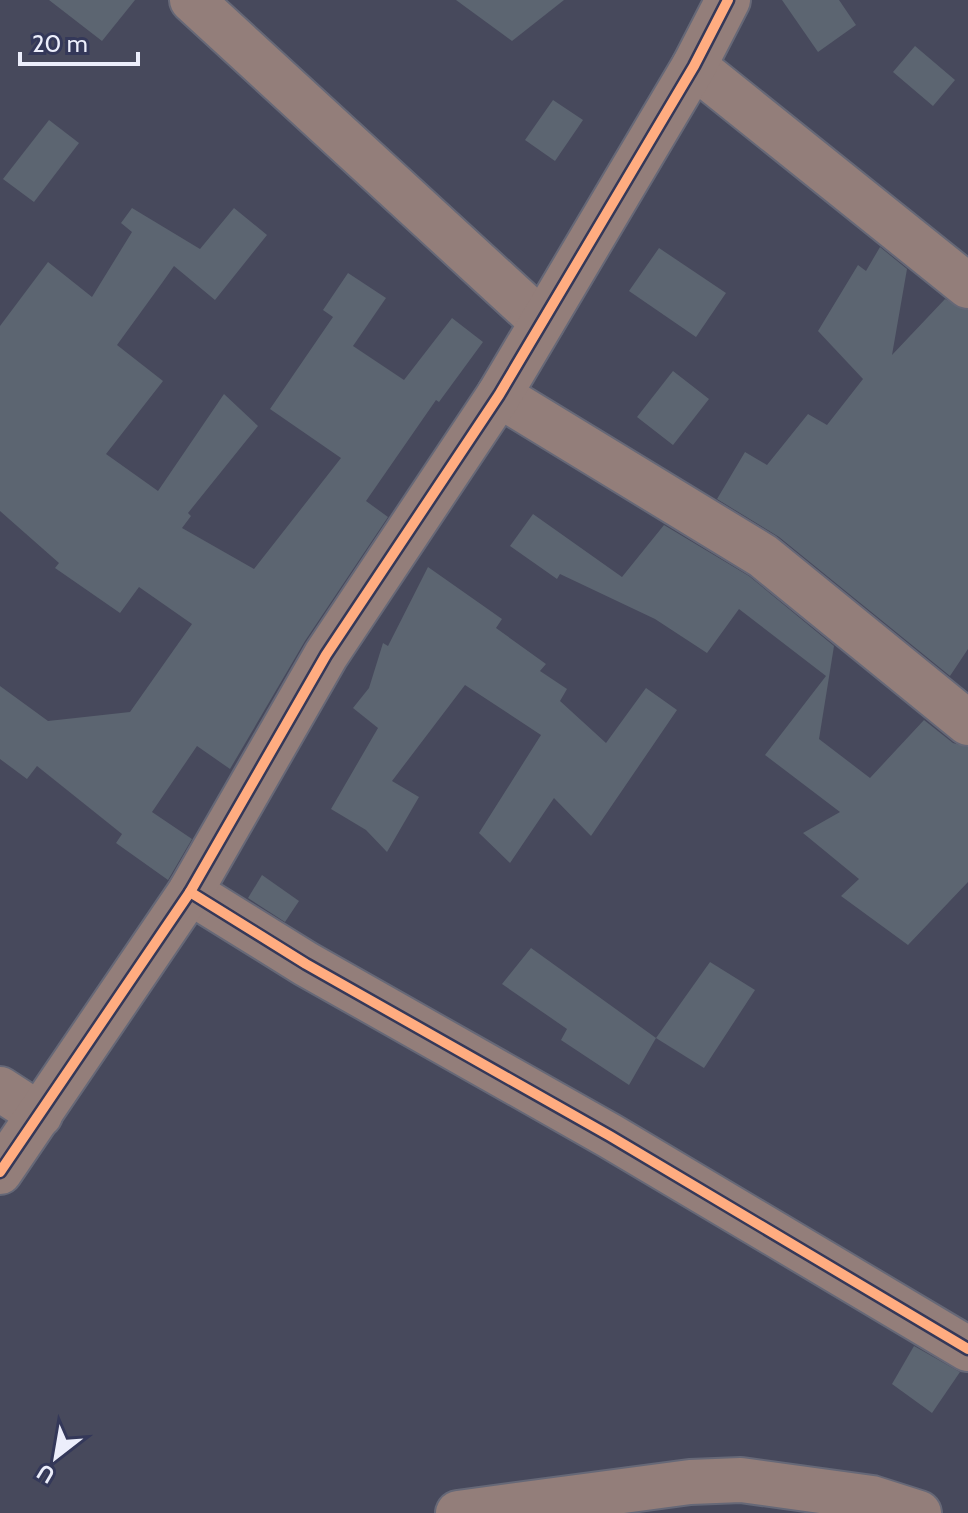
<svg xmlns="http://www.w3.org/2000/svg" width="968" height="1513" font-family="Cabin,sans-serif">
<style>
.building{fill:#5c6571}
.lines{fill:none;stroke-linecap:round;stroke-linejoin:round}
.minor-casing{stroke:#666877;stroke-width:48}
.minor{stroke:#937e7a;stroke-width:44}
.cycleway-casing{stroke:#343859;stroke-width:15}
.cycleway{stroke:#ffac80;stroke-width:10}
</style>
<rect width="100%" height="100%" fill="#47495c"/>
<g class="building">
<path d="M 49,0 L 135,0 L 102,41 Z"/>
<path d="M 456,0 L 564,0 L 512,41 Z"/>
<path d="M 782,0 L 839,0 L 856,25 L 818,52 Z"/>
<path d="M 915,46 L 955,80 L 933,106 L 893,72 Z"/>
<path d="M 553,100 L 583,120 L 555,161 L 525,140 Z"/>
<path d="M 49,120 L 79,143 L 34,202 L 3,179 Z"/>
<path d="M 132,208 L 200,249 L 234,208 L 267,235 L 215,300 L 174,266 L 162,283 L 117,345 L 163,381 L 106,454 L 158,491 L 224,394 L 258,426 L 188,513 L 191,516 L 182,528 L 254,569 L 341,458 L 270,409 L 333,317 L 323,310 L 348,273 L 386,298 L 353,346 L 404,380 L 452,318 L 483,342 L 439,402 L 436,400 L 366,501 L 388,517 L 305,641 L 230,769 L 197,746 L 152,812 L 192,839 L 168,880 L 116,843 L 122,834 L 37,766 L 27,779 L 0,759 L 0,686 L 48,721 L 130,712 L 192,624 L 139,587 L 120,613 L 55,568 L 59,563 L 0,511 L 0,326 L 48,262 L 92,297 L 132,232 L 121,223 Z"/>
<path d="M 880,247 L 907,269 L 892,355 L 945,299 L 968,310 L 968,649 L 950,676 L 779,537 L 717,499 L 745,452 L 767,465 L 808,414 L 827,425 L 863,379 L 818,331 L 858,265 L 866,271 Z"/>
<path d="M 659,248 L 726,293 L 696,337 L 629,291 Z"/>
<path d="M 673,371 L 709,399 L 673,445 L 637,417 Z"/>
<path d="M 533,514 L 622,577 L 664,525 L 749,576 L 834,646 L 819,739 L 870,778 L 924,720 L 953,743 L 968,747 L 968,882 L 908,945 L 841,896 L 859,879 L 803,833 L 840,812 L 765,755 L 826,676 L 739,609 L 707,653 L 655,619 L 560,574 L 557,579 L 510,546 Z"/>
<path d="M 428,567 L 502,619 L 496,628 L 546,664 L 540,671 L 567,689 L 560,701 L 606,743 L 646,688 L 677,710 L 591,836 L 554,798 L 510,863 L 479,833 L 541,735 L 465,685 L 392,781 L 419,797 L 387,852 L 366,830 L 331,809 L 378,728 L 353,708 L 369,688 L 383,643 L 388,646 Z"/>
<path d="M 262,875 L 299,901 L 285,922 L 248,898 Z"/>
<path d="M 531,948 L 656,1038 L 629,1085 L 561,1040 L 567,1029 L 502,984 Z"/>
<path d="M 710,962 L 755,990 L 704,1068 L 656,1038 Z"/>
<path d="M 914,1346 L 960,1372 L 932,1413 L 892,1384 Z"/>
</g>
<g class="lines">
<g class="minor-casing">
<g id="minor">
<path d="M 192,0 L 542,322"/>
<path d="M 694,66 L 968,286"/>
<path d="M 499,395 L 763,556 L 968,723"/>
<path d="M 190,892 L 306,964 L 610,1136 L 968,1349"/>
<path d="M 0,1089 L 40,1115"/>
<path d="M 0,1172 L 190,892 L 326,655 L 499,395 L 694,66 L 728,0"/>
<path d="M 458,1513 L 690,1482 L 741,1480 L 872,1498 L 919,1513"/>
</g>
</g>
<use href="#minor" class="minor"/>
<g class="cycleway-casing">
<g id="cycleway">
<path d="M 190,892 L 306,964 L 610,1136 L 968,1349"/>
<path d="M 0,1172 L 190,892 L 326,655 L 499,395 L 694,66 L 728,0"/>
</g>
</g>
<use href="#cycleway" class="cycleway"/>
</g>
<g transform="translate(56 1457) rotate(211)" stroke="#343859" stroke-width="6" paint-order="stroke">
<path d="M0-6L14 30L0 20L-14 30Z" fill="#eceefb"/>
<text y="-12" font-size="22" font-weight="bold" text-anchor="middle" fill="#eceefb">U</text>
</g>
<path d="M20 52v12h118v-12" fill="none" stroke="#eceefb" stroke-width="4"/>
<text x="32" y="52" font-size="24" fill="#eceefb" stroke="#343859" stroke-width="6" paint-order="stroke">20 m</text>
</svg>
